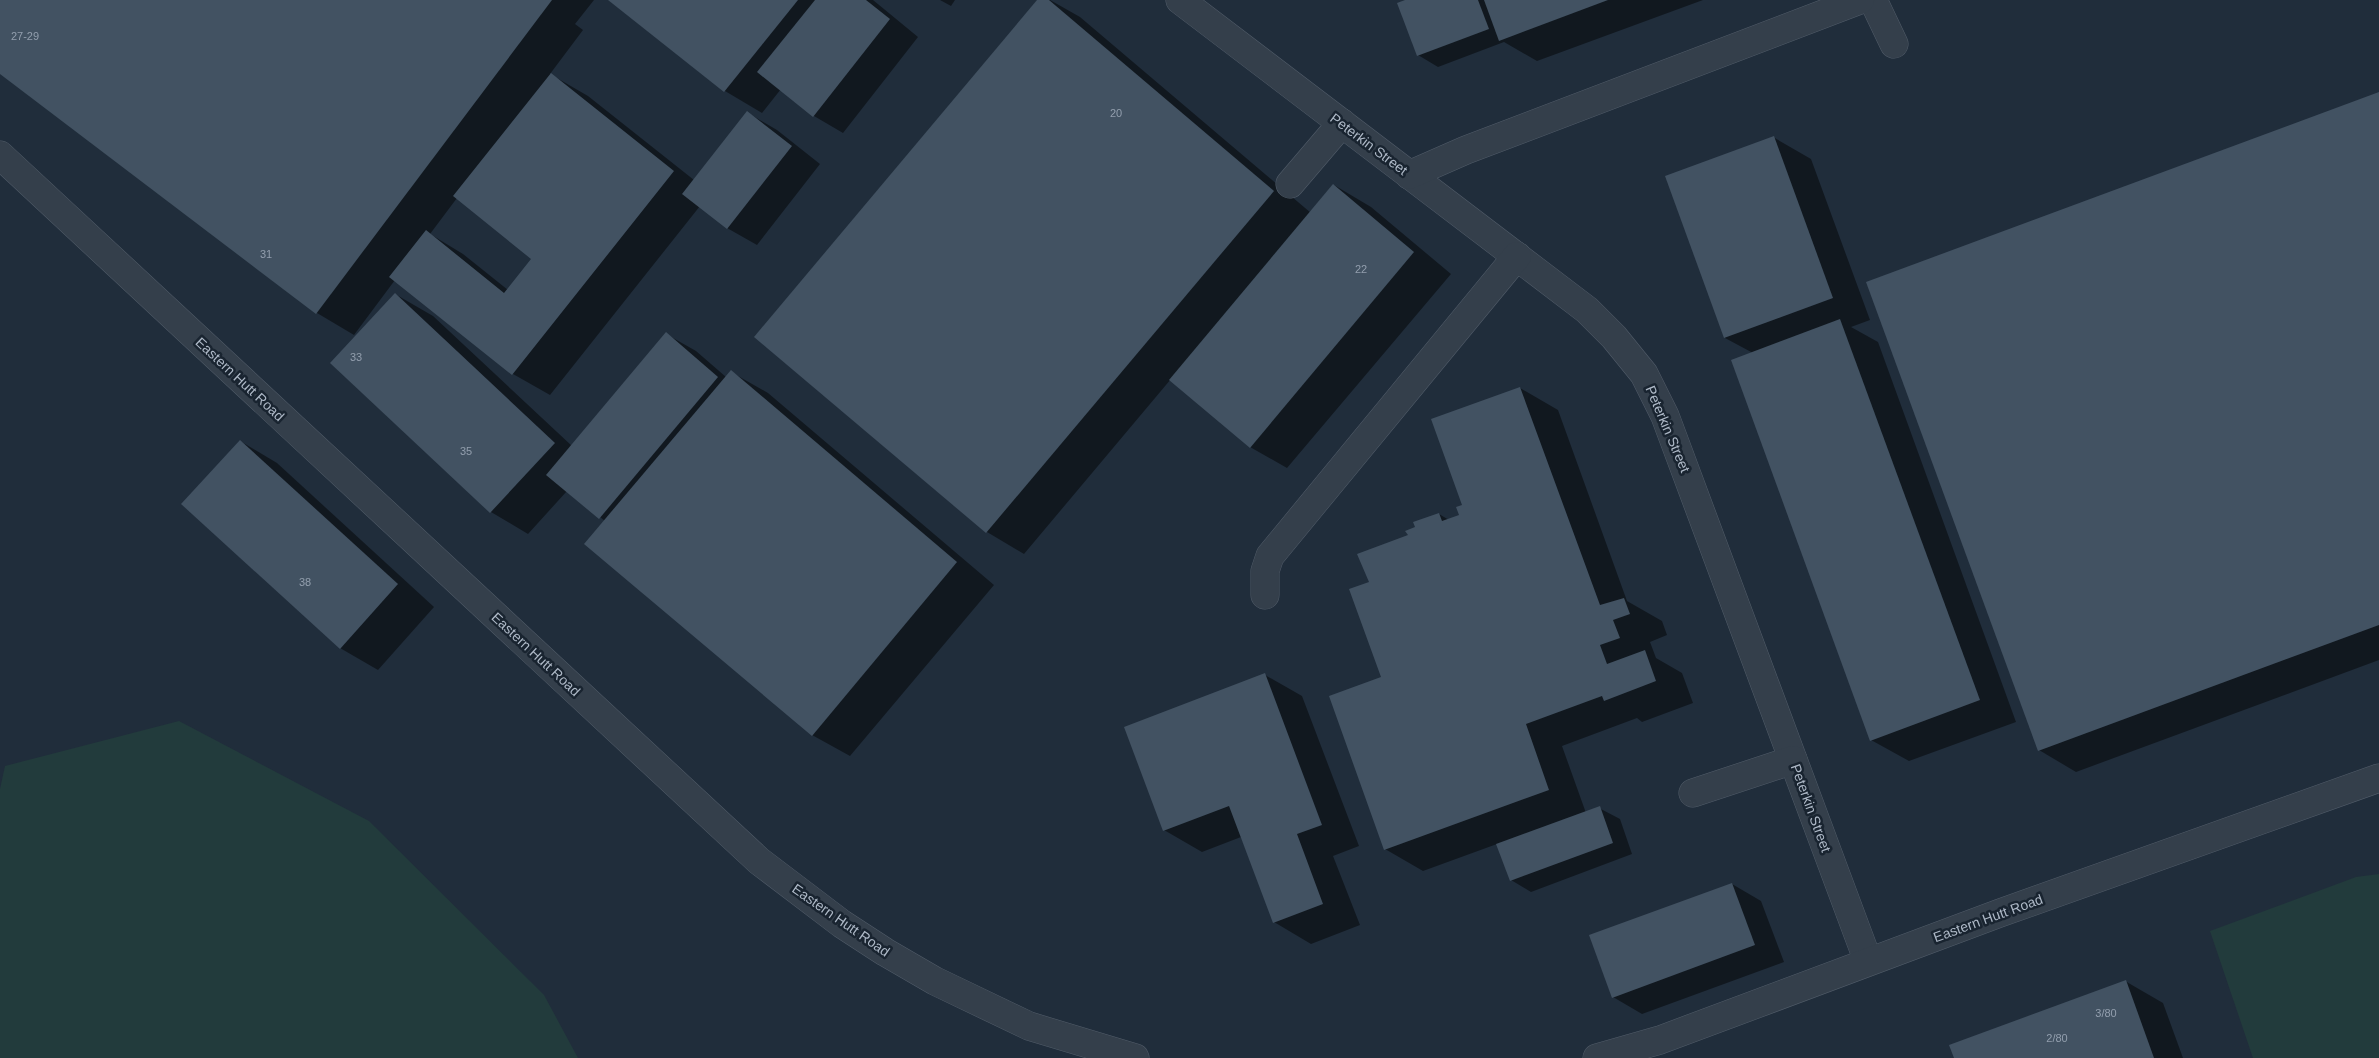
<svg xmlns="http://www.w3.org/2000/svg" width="2379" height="1058" font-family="Arial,sans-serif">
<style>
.green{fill:#223b3c}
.shadow{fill:#0007;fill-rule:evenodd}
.building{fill:#425262}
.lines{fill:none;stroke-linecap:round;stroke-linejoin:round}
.minor-casing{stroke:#515c69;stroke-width:29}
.minor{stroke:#343f4b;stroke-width:28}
.labels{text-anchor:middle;stroke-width:5;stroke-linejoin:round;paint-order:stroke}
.number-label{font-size:11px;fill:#939fae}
.street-label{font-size:14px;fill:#aeb9c7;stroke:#192430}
</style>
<rect width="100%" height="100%" fill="#202d3b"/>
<g class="green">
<path d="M 179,721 L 369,821 L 544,995 L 578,1058 L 0,1058 L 0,789 L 5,766 Z"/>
<path d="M 2379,874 L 2379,1058 L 2253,1058 L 2210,931 L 2356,877 Z"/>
</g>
<g class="shadow">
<path d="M 0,0 L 594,0 L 575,24 L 583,30 L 550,74 L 588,96 L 694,180 L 748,113 L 777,130 L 820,164 L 757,245 L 727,228 L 700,206 L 550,395 L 513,374 L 395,280 L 354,335 L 317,313 L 0,72 ZM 457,198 L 533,258 L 508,290 L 463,254 L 430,234 Z"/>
<path d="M 610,0 L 873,0 L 918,37 L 843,133 L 814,116 L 781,89 L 762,113 L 725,91 Z"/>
<path d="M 940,0 L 955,0 L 951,6 Z"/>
<path d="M 1039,0 L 1050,0 L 1080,17 L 1311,213 L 1334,185 L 1371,207 L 1451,274 L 1287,468 L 1250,447 L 1171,379 L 1024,554 L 987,532 L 756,337 Z"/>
<path d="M 1409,0 L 1703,0 L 1537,61 L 1504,42 L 1438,67 L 1418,55 Z"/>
<path d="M 2379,94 L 2379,660 L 2076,772 L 2039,750 Z"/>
<path d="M 1773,137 L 1811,159 L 1870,320 L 1851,327 L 1878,342 L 2016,722 L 1909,761 L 1871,740 L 1753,353 L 1725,338 Z"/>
<path d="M 395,294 L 433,316 L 572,446 L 666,334 L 696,351 L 726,377 L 731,372 L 768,393 L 994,585 L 850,756 L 812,735 L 605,521 L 567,491 L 528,534 L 491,512 Z"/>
<path d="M 1520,388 L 1558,410 L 1627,601 L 1662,621 L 1667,635 L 1650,642 L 1656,658 L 1682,673 L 1693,703 L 1642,722 L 1637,718 L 1562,746 L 1586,813 L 1599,808 L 1620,819 L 1632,854 L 1531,892 L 1511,880 L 1497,844 L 1423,871 L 1385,849 L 1382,678 L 1409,536 L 1439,514 L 1449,520 L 1461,515 Z"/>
<path d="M 240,441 L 277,463 L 434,607 L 378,670 L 340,648 Z"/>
<path d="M 1265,675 L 1302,696 L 1359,846 L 1333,856 L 1360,925 L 1311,944 L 1274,922 L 1241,837 L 1202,852 L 1164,830 Z"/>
<path d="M 1732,884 L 1761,901 L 1784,962 L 1642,1014 L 1613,997 Z"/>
<path d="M 2125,981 L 2163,1003 L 2183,1058 L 1955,1058 Z"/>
</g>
<g class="building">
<path d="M 0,0 L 552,0 L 316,314 L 0,74 Z"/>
<path d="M 608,0 L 798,0 L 724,92 Z"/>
<path d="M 815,0 L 866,0 L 890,19 L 813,117 L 757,72 Z"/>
<path d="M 1037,0 L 1049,0 L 1274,191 L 986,533 L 754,337 Z"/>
<path d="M 1405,0 L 1478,0 L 1489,29 L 1417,56 L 1397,3 Z"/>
<path d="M 1484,0 L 1608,0 L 1499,41 Z"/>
<path d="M 551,73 L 674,171 L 512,375 L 389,277 L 426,230 L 504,293 L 531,259 L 453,196 Z"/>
<path d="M 2379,92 L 2379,625 L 2038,751 L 1866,282 Z"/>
<path d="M 747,111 L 792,146 L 727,229 L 682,194 Z"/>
<path d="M 1774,136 L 1833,298 L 1724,338 L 1665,176 Z"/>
<path d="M 1333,184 L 1414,252 L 1250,448 L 1169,380 Z"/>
<path d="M 395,293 L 555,443 L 490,513 L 330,363 Z"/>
<path d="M 1840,319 L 1980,700 L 1870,741 L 1731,360 Z"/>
<path d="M 666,332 L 718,377 L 599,519 L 546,475 Z"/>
<path d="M 731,370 L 957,562 L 812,736 L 584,544 Z"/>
<path d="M 1520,387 L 1600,605 L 1624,598 L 1630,614 L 1613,620 L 1620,638 L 1600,645 L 1607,664 L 1645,650 L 1656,681 L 1604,701 L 1602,696 L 1526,724 L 1549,790 L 1384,850 L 1329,696 L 1381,677 L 1349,589 L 1369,582 L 1357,554 L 1408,535 L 1405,531 L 1415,527 L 1413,522 L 1439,513 L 1442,521 L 1459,515 L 1456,507 L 1462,505 L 1431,419 Z"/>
<path d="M 240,440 L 398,584 L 340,649 L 181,504 Z"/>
<path d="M 1265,673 L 1322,825 L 1297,834 L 1323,904 L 1273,923 L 1229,806 L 1163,831 L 1124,727 Z"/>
<path d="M 1600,806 L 1613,843 L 1510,881 L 1496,844 Z"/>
<path d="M 1732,883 L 1755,945 L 1612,998 L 1589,935 Z"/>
<path d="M 2126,980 L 2154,1058 L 1954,1058 L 1949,1045 Z"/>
</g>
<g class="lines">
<g class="minor-casing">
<g id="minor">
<path d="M 1180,0 L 1587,310 L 1614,337 L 1644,374 L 1665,416 L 1868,961"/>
<path d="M 1873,0 L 1894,44"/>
<path d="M 0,155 L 759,861 L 842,924 L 885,952 L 935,981 L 1029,1026 L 1135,1058"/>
<path d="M 1409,175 L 1466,150 L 1860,0"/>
<path d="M 1290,184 L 1342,123"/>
<path d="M 1265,595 L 1265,571 L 1270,556 L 1517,256"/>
<path d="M 1693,793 L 1793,760"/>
<path d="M 1597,1058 L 1660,1040 L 2000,913 L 2379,778"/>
</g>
</g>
<use href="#minor" class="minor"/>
</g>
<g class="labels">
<g class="number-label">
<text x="25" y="40">27-29</text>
<text x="1116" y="117">20</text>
<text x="266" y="258">31</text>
<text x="1361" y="273">22</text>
<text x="356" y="361">33</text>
<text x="466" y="455">35</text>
<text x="305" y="586">38</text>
<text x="2106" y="1017">3/80</text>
<text x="2057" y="1042">2/80</text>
</g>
<g class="street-label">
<text transform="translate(1369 144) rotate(37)" y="5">Peterkin Street</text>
<text transform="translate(240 379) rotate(43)" y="5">Eastern Hutt Road</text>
<text transform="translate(1668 429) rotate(67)" y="5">Peterkin Street</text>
<text transform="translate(536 654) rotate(43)" y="5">Eastern Hutt Road</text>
<text transform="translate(1811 808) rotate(70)" y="5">Peterkin Street</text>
<text transform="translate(1988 918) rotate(-20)" y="5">Eastern Hutt Road</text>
<text transform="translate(841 920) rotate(35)" y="5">Eastern Hutt Road</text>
</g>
</g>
</svg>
